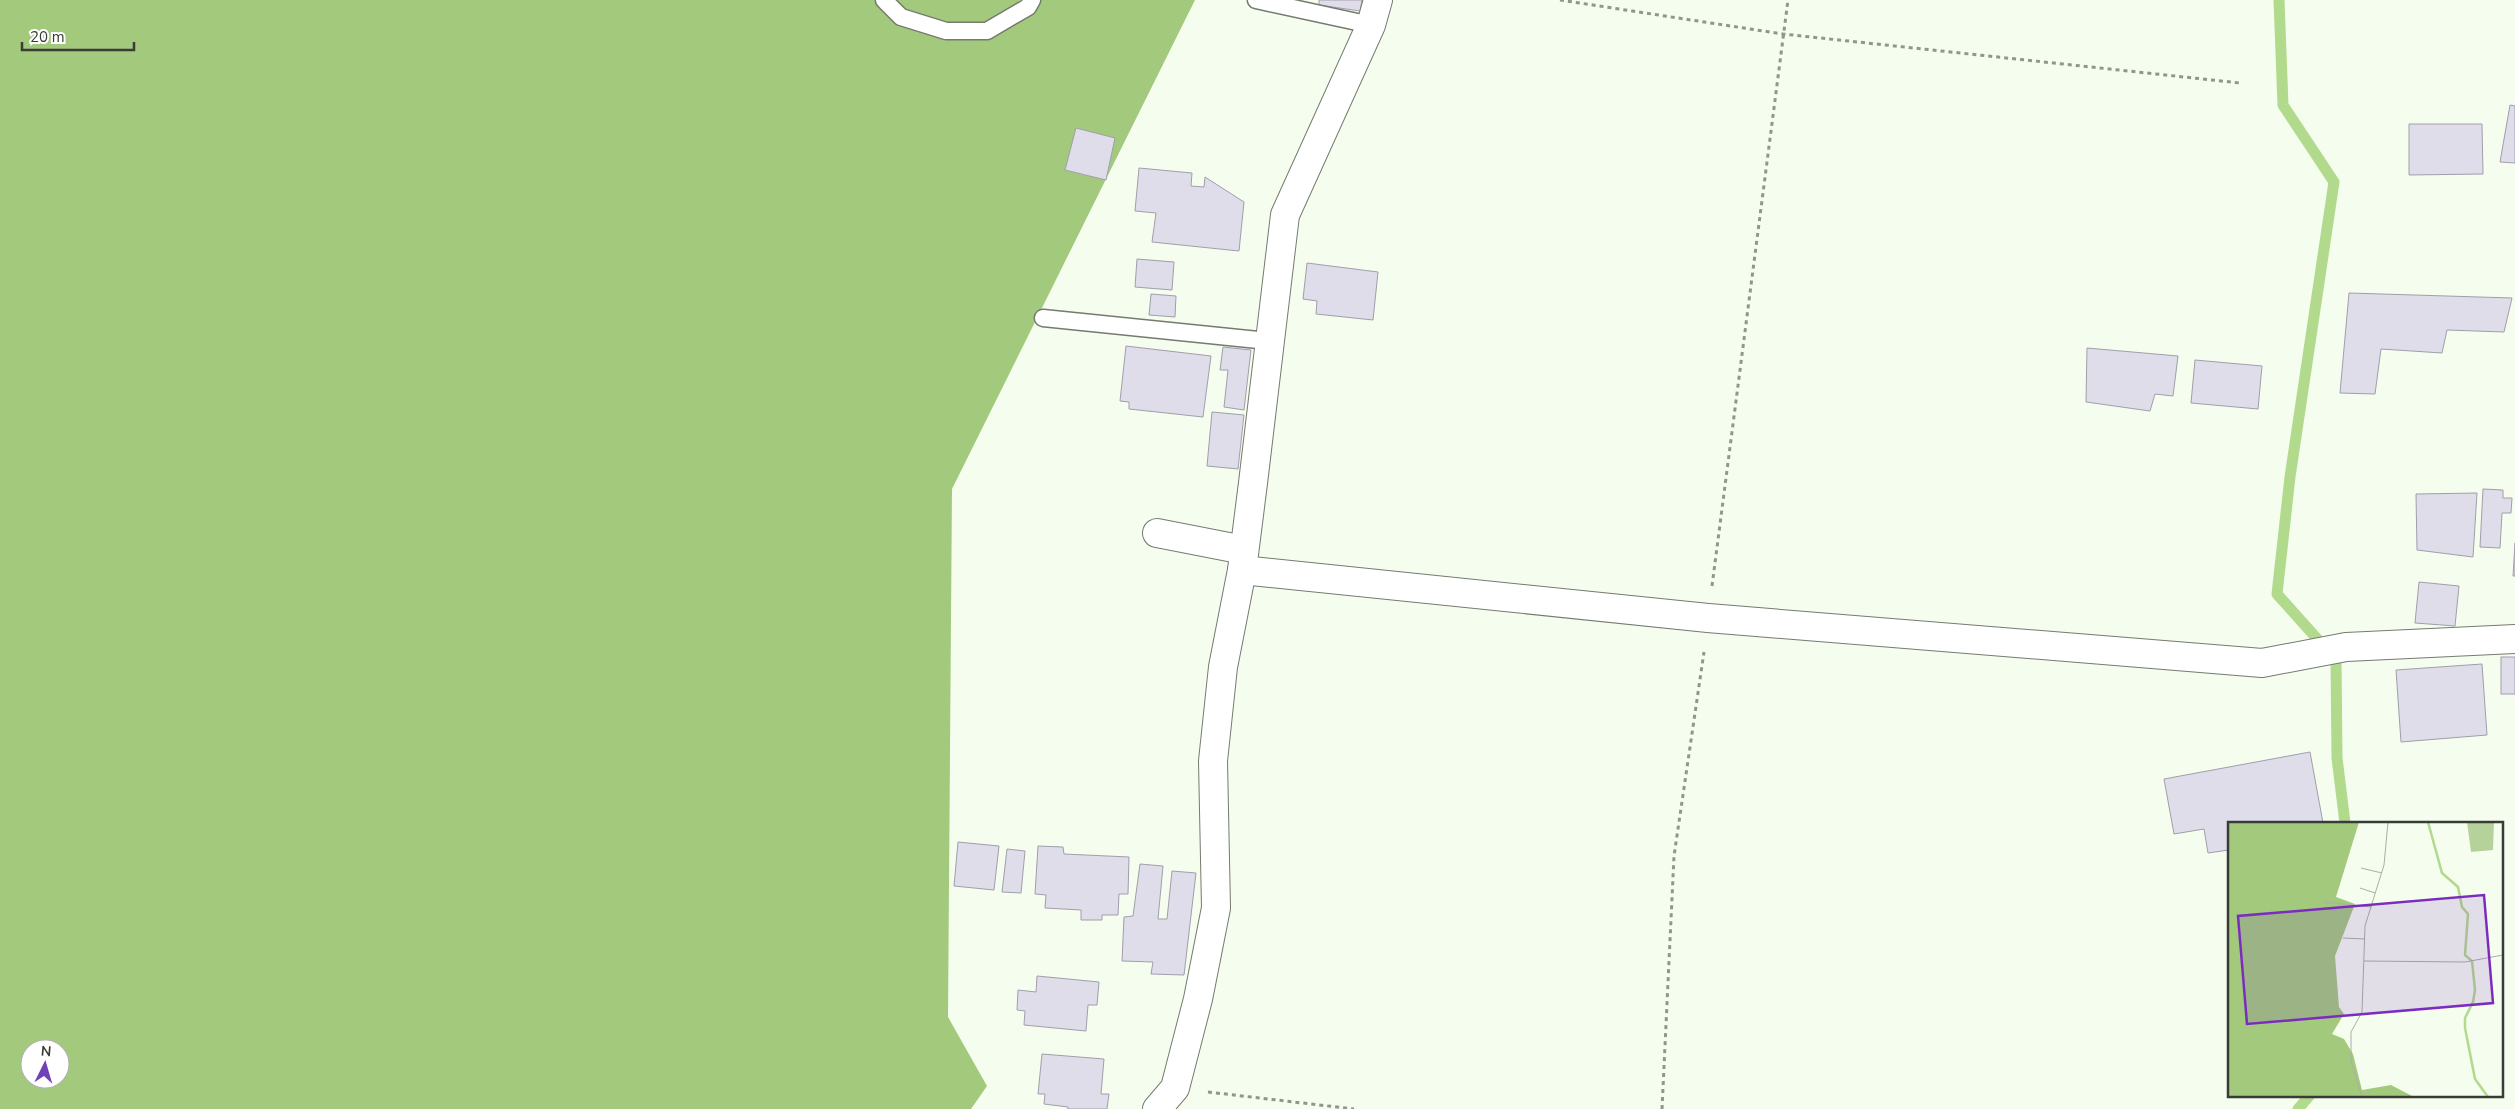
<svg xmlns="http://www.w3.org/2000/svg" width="2515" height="1109" font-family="'Nunito Sans',sans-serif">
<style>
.forest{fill:#a3ca7c;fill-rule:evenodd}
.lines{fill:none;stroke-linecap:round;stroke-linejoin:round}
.stream{stroke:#b2da8c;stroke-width:11}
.building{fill:#e0ddeb;stroke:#a19eab}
.service-casing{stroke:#747b6f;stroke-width:19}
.minor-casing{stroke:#747b6f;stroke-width:30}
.path{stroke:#90968c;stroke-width:3;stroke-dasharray:4 4;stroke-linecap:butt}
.service{stroke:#fff;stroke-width:16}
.minor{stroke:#fff;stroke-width:28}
.inset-river{fill:none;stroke:#b2da8c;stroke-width:2.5}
.inset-road{fill:none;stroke:#aab0a5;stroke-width:1}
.view{fill:#7b2cbf;fill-opacity:0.15;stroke:#7b2cbf;stroke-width:2.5}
.inset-edge{fill:none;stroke:#393c36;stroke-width:2.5}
</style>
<rect width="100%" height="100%" fill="#f5fdef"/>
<path class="forest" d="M 0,0 L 1195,0 L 952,489 L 948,1017 L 987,1086 L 971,1109 L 0,1109 ZM 30,1049 L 60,1049 L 60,1079 L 30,1079 Z"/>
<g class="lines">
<g class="stream">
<path d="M 2279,0 L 2283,105 L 2334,182 L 2290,477 L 2277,594 L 2336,660 L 2337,758 L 2345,823"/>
<path d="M 2298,1109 L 2310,1095"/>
</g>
</g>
<g class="building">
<path d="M 1319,0 L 1362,0 L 1360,11 L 1319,5 Z"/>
<path d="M 2510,105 L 2515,106 L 2515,163 L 2500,162 Z"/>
<path d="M 2409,124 L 2482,124 L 2483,174 L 2409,175 Z"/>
<path d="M 1076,128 L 1115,138 L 1106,180 L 1065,170 Z"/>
<path d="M 1139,168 L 1192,173 L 1191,186 L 1204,187 L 1205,177 L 1244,202 L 1239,251 L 1152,242 L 1156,213 L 1135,211 Z"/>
<path d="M 1137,259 L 1174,262 L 1172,290 L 1135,287 Z"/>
<path d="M 1307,263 L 1378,272 L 1373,320 L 1316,314 L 1317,301 L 1303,299 Z"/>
<path d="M 2349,293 L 2512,298 L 2504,332 L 2447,330 L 2442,353 L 2381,349 L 2375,394 L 2340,393 Z"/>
<path d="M 1151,294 L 1176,296 L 1175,317 L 1149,315 Z"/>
<path d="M 1126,346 L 1211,356 L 1203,417 L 1129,409 L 1129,402 L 1120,401 Z"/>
<path d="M 1223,347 L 1251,350 L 1244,410 L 1224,407 L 1228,370 L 1220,370 Z"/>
<path d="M 2087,348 L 2178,356 L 2173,396 L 2155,394 L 2150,411 L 2086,402 Z"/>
<path d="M 2195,360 L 2262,366 L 2258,409 L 2191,403 Z"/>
<path d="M 1212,412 L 1244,415 L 1238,469 L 1207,466 Z"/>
<path d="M 2483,489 L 2503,490 L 2503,498 L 2512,498 L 2511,513 L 2502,513 L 2500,548 L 2480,547 Z"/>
<path d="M 2477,493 L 2473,557 L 2417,550 L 2416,494 Z"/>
<path d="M 2515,543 L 2515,576 L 2513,576 Z"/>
<path d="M 2419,582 L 2459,586 L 2455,626 L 2415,623 Z"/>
<rect x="2501" y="657" width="14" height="37"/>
<path d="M 2482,664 L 2487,735 L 2401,742 L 2396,670 Z"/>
<path d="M 2310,752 L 2323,823 L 2229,823 L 2229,850 L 2208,853 L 2204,829 L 2174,834 L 2164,779 Z"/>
<path d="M 958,842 L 999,846 L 994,890 L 954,886 Z"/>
<path d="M 1038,846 L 1063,847 L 1064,854 L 1129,857 L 1128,894 L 1119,894 L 1118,915 L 1102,915 L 1102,920 L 1081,920 L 1081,910 L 1045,908 L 1046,895 L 1035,894 Z"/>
<path d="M 1007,849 L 1025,851 L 1021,893 L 1002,892 Z"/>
<path d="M 1140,864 L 1163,866 L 1158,919 L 1167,919 L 1172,871 L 1196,873 L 1184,975 L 1151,974 L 1153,962 L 1122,961 L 1124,917 L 1133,916 Z"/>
<path d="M 1037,976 L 1099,982 L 1097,1005 L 1088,1005 L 1086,1031 L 1024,1025 L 1025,1011 L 1017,1010 L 1018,990 L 1036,992 Z"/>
<path d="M 1042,1054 L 1104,1059 L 1101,1094 L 1109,1094 L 1107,1109 L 1068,1109 L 1068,1107 L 1044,1104 L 1045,1094 L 1038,1094 Z"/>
</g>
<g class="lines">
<g class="service-casing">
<g id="service">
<path d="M 884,0 L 901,17 L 946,31 L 987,31 L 1028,7 L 1032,0"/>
<path d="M 1256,0 L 1371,25"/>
<path d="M 1043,318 L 1268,341"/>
</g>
</g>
<g class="minor-casing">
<g id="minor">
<path d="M 1157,533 L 1244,550"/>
<path d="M 1242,570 L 1708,618 L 2262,663 L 2346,647 L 2515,639"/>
<path d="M 1157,1109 L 1175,1088 L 1198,999 L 1216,908 L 1213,761 L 1223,667 L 1242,570 L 1253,483 L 1285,215 L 1371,25 L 1378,0"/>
</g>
</g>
<g class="path">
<path d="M 1560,0 L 1783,34 L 2240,83"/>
<path d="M 1712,586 L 1788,0"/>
<path d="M 1208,1092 L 1354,1109"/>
<path d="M 1662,1109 L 1674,856 L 1704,652"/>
</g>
<use href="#service" class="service"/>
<use href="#minor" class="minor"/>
</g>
<g transform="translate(2228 822)">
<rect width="275" height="275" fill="#f5fdef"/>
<path d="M 239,0 L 266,0 L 265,28 L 243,30 Z" fill="#b5d29b"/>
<path d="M 0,0 L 131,0 L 108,75 L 127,82 L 107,134 L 111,185 L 116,192 L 104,212 L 116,217 L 125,232 L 134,268 L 163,263 L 186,275 L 0,275 Z" fill="#a3ca7c"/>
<path class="inset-river" d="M 200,0 L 214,51 L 230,65 L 234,85 L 240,92 L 237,133 L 244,139 L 247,168 L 245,180 L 237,196 L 237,206 L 247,257 L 260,275"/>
<path class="inset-road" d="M 133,46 L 154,51M 132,66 L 147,71M 96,80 L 144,85M 95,85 L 107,89 L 113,81M 115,116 L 137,117M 136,139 L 237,140 L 275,133M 134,275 L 123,239 L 123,210 L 134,190 L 137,104 L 156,43 L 160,0"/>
<path class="view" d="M 256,73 L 265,181 L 19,202 L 10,94 Z"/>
<rect width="275" height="275" class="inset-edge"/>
</g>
<g transform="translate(45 1064) rotate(5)"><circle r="24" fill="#ffffff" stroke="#b0b1af"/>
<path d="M0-4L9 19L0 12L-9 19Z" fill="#7141b8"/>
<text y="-8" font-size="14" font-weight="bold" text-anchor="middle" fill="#393c36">N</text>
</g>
<path d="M22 42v8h112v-8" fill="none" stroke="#393c36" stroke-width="2.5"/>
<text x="30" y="42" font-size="15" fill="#393c36" stroke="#ffffff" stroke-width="4" paint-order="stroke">20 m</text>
</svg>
